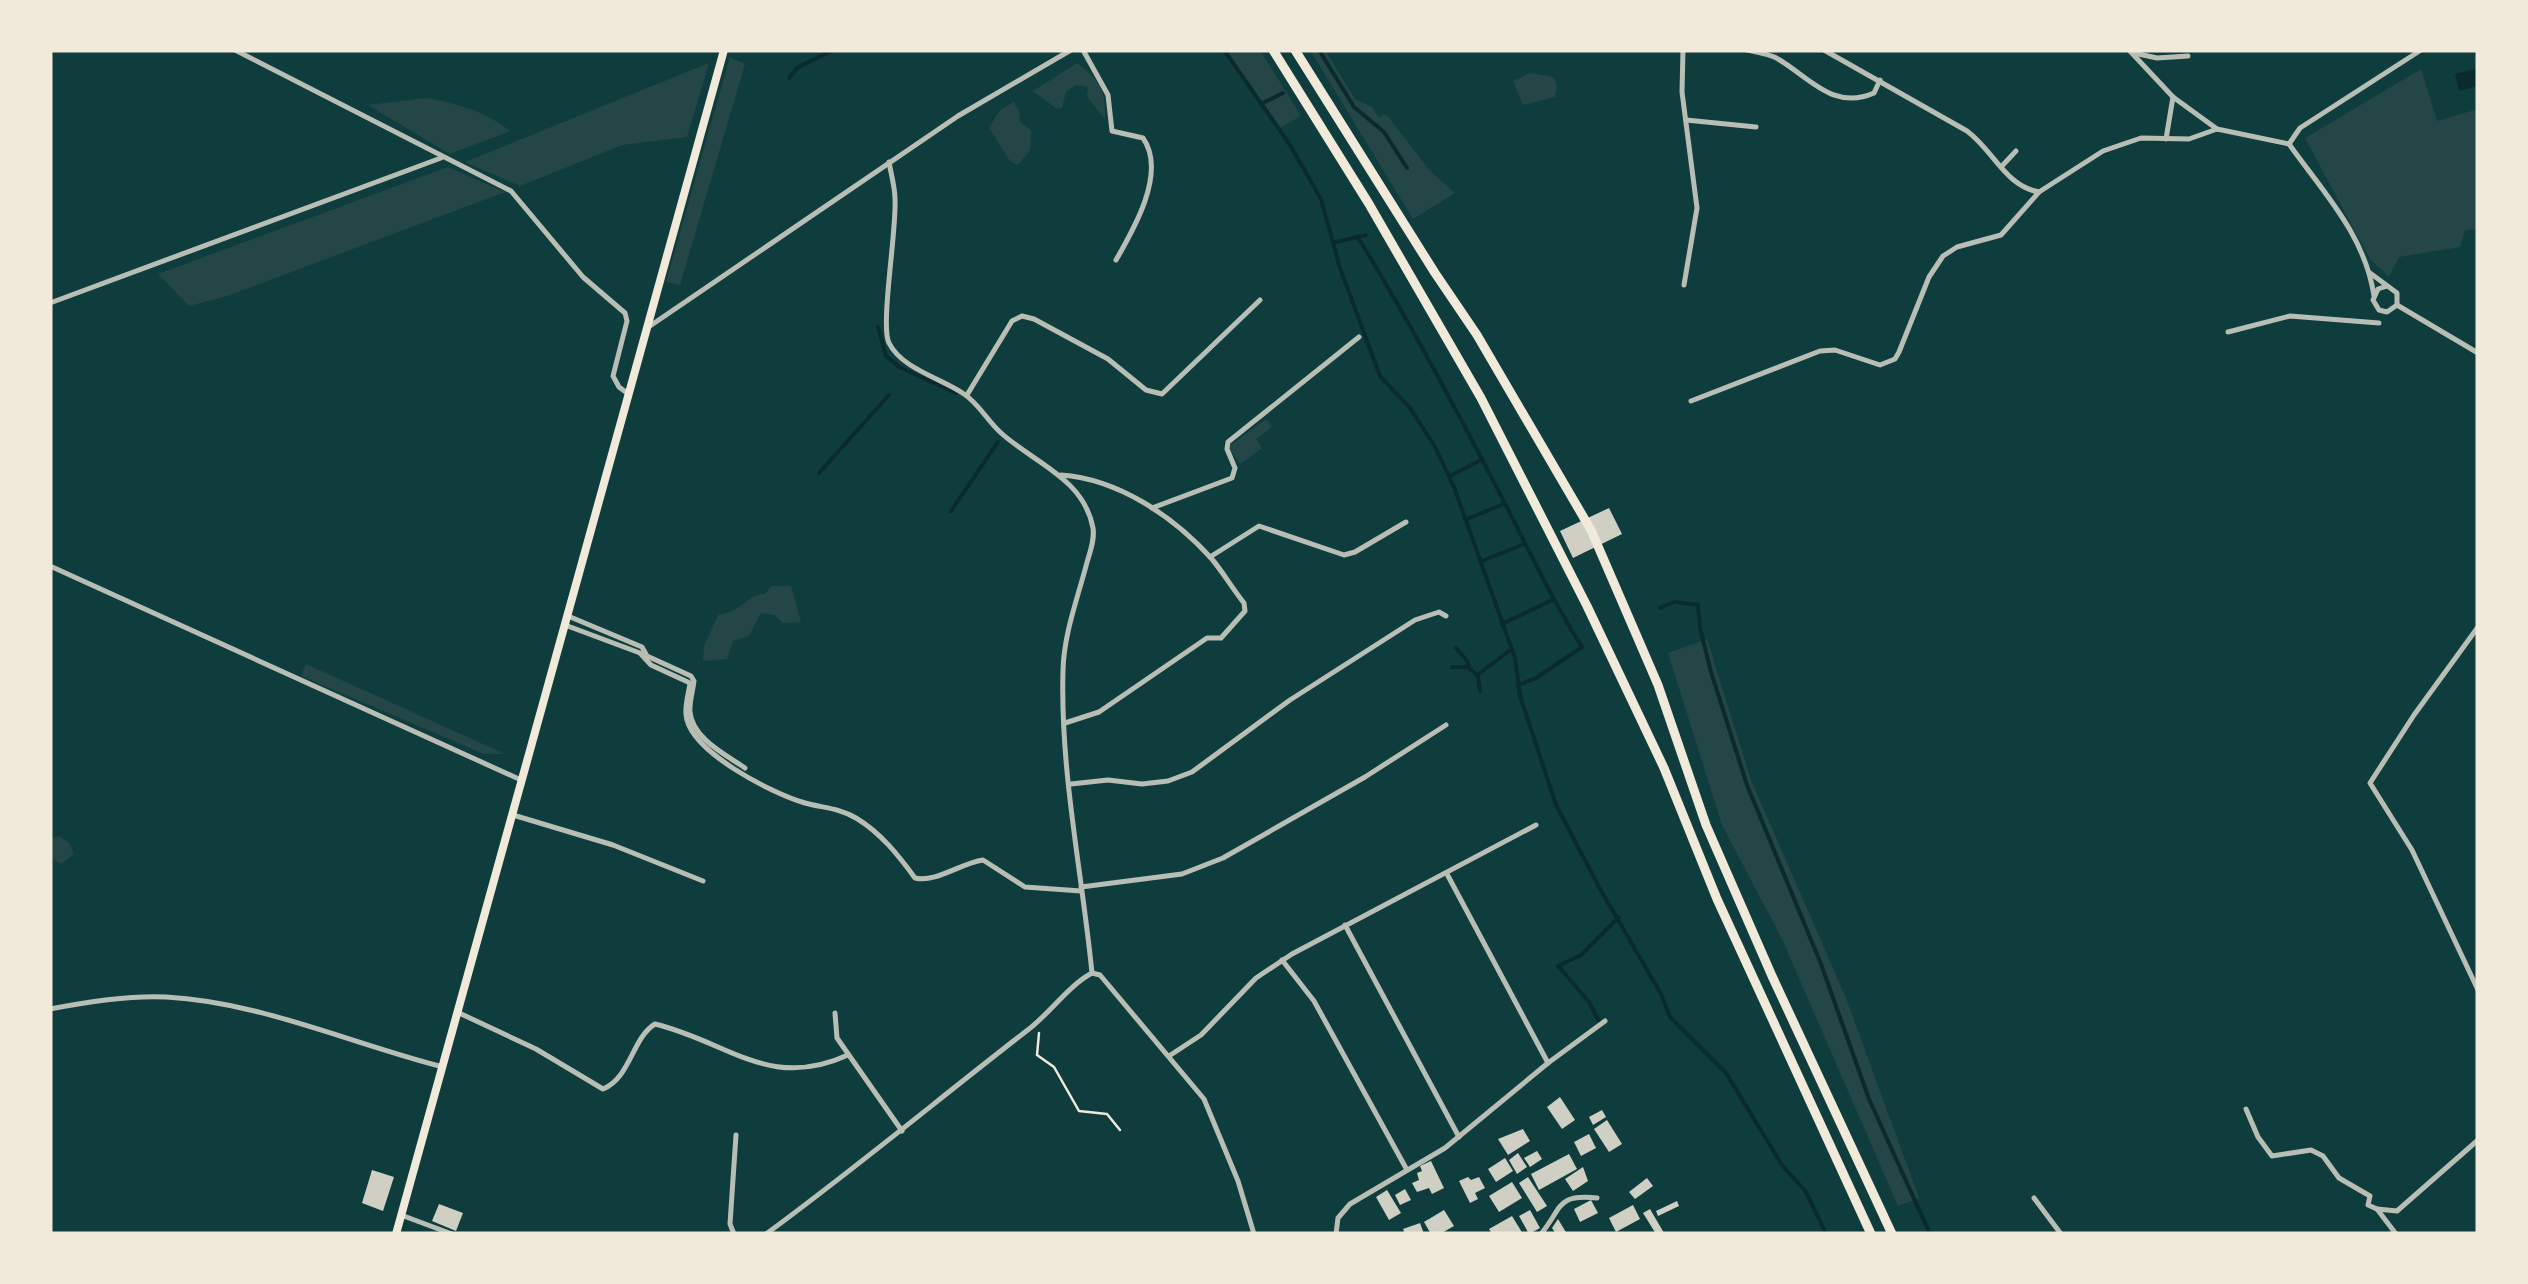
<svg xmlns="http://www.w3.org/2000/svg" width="2528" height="1284" font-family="Ubuntu,sans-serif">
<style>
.green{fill:#244646}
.water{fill:#0a2a2b}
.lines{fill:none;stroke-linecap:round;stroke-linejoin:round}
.stream{stroke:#0a2a2b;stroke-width:4}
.building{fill:#cfcfc3}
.path{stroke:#f1e9da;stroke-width:2.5}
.minor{stroke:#b8beb3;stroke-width:5}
.trunk{stroke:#f1e9da;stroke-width:8}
.motorway{stroke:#f1e9da;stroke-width:9}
</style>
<rect width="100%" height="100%" fill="#0f3d3e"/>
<g class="green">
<path d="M 1224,50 L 1260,50 L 1301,116 L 1278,129 Z"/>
<path d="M 1310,50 L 1325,50 L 1355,99 L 1372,107 L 1379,118 L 1386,114 L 1430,171 L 1455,193 L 1413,219 Z"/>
<path d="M 730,57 L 745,64 L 680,285 L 666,282 Z"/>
<path d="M 709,63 L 687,137 L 622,145 L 520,186 L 465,162 Z"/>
<path d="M 1077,63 C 1101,81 1106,91 1105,120 L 1087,96 L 1088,87 L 1076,85 L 1066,92 L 1062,108 L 1057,109 L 1033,91 Z"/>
<path d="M 2421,69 L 2437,121 L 2478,109 L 2478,229 L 2465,230 L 2460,247 L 2399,257 L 2389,277 L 2370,259 L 2305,138 Z"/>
<path d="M 1530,73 L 1553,77 L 1557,85 L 1555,97 L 1523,105 L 1513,81 Z"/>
<path d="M 427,98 C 458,104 485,111 510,131 L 450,154 L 368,105 Z"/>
<path d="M 1014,102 L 1019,110 L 1020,122 L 1031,130 L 1030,150 L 1018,165 L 1010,161 L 989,128 L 1000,110 Z"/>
<path d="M 448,167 L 505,192 L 227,296 L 189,306 L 158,274 Z"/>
<path d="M 1266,419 L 1272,427 L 1256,439 L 1262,448 L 1240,464 L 1228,447 Z"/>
<path d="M 771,586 L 791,586 L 801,622 L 783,623 L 775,615 L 761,613 L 749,636 L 733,641 L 727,659 L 703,661 L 704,646 L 718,615 C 741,612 747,595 765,594 Z"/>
<path d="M 1707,639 L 1751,780 L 1846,998 L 1919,1198 L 1898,1206 L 1782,939 L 1722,825 L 1668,653 Z"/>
<path d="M 306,664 L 505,754 L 484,754 L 301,676 Z"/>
<path d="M 60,836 L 69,843 L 74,854 L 61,864 L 50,857 L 50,839 Z"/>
</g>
<path class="water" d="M 2478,68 L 2478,86 L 2459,91 L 2455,74 Z"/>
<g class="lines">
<g class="stream">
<path d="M 1224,50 L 1290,145 L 1321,199 L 1340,268 L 1380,376 L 1410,408 L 1434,445 L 1454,487 L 1515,658 L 1520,696 L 1556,805 L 1599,887 L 1661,994 L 1670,1017 L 1726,1073 L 1782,1165 L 1806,1192 L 1826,1234"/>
<path d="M 1319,50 L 1354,107 L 1384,132 L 1407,168"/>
<path d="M 789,78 L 797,68 L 833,50"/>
<path d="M 1261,104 L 1283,93"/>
<path d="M 1359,239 C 1408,319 1452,402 1496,486 C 1524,540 1549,595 1582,647 L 1536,678 L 1518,685"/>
<path d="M 1336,242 L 1366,235"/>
<path d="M 878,327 L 886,356 L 899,367 L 956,393"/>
<path d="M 819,473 L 889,395"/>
<path d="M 1450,476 L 1481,460"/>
<path d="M 951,511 L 998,442"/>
<path d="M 1467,519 L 1504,504"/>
<path d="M 1480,562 L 1524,544"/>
<path d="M 1660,608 L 1674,602 L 1698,605 L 1700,628 L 1711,672 L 1747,785 L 1821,964 L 1869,1099 L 1930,1234"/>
<path d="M 1502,624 L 1552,600"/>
<path d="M 1456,648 L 1468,662 L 1468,667 L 1477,675 L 1509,651"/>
<path d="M 1452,667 L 1467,667"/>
<path d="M 1478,676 L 1480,691"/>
<path d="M 1600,1023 L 1589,1002 L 1558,966 L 1581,955 L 1619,917"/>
</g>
</g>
<g class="building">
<path d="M 1609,508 L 1622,534 L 1573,558 L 1560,531 Z"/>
<path d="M 1560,1097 L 1575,1120 L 1562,1129 L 1547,1107 Z"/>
<path d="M 1602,1110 L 1606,1117 L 1593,1125 L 1589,1117 Z"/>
<path d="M 1607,1120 L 1622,1144 L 1609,1152 L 1594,1129 Z"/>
<path d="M 1523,1129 L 1530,1141 L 1508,1155 L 1498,1139 Z"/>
<path d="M 1589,1134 L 1596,1148 L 1581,1156 L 1574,1142 Z"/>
<path d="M 1537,1151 L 1542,1159 L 1530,1167 L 1524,1158 Z"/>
<path d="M 1518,1153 L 1527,1167 L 1517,1174 L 1509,1160 Z"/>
<path d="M 1569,1154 L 1577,1169 L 1539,1190 L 1531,1174 Z"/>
<path d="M 1505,1158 L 1513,1171 L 1496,1182 L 1488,1169 Z"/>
<path d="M 1431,1161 L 1444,1188 L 1432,1194 L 1429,1188 L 1417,1192 L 1412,1183 L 1419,1180 L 1417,1173 L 1422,1171 L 1420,1166 Z"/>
<path d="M 1583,1167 L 1588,1181 L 1573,1191 L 1565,1179 Z"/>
<path d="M 372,1170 L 394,1177 L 383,1211 L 362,1203 Z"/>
<path d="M 1468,1177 L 1471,1180 L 1479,1177 L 1485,1188 L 1475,1193 L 1478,1199 L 1470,1203 L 1459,1181 Z"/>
<path d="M 1528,1177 L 1547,1206 L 1537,1212 L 1519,1183 Z"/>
<path d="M 1647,1178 L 1653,1186 L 1635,1199 L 1629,1192 Z"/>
<path d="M 1512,1182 L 1522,1198 L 1499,1212 L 1489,1196 Z"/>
<path d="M 1405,1189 L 1411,1200 L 1400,1205 L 1395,1195 Z"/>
<path d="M 1387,1190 L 1401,1213 L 1389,1220 L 1376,1197 Z"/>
<path d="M 1591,1200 L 1598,1213 L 1580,1222 L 1574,1209 Z"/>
<path d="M 1677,1201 L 1679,1206 L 1658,1216 L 1656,1211 Z"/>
<path d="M 439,1204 L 463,1213 L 456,1231 L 432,1221 Z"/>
<path d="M 1633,1205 L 1640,1219 L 1616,1232 L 1609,1218 Z"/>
<path d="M 1650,1209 L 1664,1233 L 1662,1234 L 1656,1234 L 1643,1213 Z"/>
<path d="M 1444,1210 L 1454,1226 L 1440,1234 L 1431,1234 L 1424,1222 Z"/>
<path d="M 1530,1210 L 1540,1228 L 1529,1234 L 1519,1216 Z"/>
<path d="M 1512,1216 L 1523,1234 L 1492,1234 L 1489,1229 Z"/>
<path d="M 1558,1219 L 1567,1234 L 1556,1234 L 1552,1228 Z"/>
<path d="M 1420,1223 L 1424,1234 L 1405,1234 L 1403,1229 Z"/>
</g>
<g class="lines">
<path class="path" d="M 1039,1033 L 1037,1055 L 1054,1067 L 1079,1111 L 1107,1114 L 1120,1130"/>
<g class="minor">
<path d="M 235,50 L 511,191 L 583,277 L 625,313 L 627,321 L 613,376 L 619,387 L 627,393"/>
<path d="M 1083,50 L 1108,95 L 1112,131 L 1143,138 C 1167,172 1134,229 1116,260"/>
<path d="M 1683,50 L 1682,92 L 1697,208 L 1684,285"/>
<path d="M 1747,50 C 1757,52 1770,54 1778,59 C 1809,77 1833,111 1874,93 L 1880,80"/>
<path d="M 1824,50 L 1967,131 C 1994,151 2005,186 2039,192"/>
<path d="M 2129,50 L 2173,97 L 2217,129"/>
<path d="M 2134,53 L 2157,58 L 2188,56"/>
<path d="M 1686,120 L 1756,127"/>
<path d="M 2166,139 L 2173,97"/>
<path d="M 2289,144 C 2323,192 2365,235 2374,296"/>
<path d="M 889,162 C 891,174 895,187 895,199 C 897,229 880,326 889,343 C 902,369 941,378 964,394 C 978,403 987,420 1000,432 C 1032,462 1084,478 1093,528 C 1095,541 1089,554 1086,566 C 1077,600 1064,634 1063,670 C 1060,771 1082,872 1092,973"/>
<path d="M 2001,167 L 2016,151"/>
<path d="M 2370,273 L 2397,293 L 2397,305 L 2387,312 L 2379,310 L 2373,300 L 2378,289 L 2387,286"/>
<path d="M 50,303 L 441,158"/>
<path d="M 2397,305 L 2478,353"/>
<path d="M 647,328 L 958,116 L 1071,50"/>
<path d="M 2228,332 L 2290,316 L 2379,323"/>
<path d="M 967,395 L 1012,321 L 1022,316 L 1034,319 L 1108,359 L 1146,390 L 1162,394 L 1260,300"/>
<path d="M 1691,401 L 1820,351 L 1835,350 L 1880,365 L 1895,359 L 1899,352 L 1929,277 L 1943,256 L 1957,247 L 2001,235 L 2039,192 L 2103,151 L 2141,138 L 2189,139 L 2217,129 L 2289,144 L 2300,128 L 2421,50"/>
<path d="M 1061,475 C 1118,479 1173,516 1211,558 C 1223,572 1232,588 1244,603 L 1245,611 L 1221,638 L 1207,638 L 1099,712 L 1065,723"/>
<path d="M 1152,508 L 1232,478 L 1235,468 L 1227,449 L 1228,442 L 1359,337"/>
<path d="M 1210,557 L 1259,526 L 1344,555 L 1355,552 L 1406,522"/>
<path d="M 50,566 L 521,780"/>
<path d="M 568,616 L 642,647 L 647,656 L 691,676 L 694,681 C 693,690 689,703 690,712 C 692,738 726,755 745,768"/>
<path d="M 565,625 L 640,653 L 651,665 L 690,683 C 689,692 685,704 686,714 C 688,751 773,794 805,803 C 824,808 839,808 856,818 C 881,833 899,856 915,878 C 936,883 961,863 983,860 L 1025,887 L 1081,891"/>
<path d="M 2478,627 L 2414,715 L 2370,783 L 2412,850 L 2478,990"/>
<path d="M 1071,784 L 1108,780 L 1142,784 L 1168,781 L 1192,772 L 1290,700 L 1415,620 L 1439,612 L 1446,616"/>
<path d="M 513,815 L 613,845 L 703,881"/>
<path d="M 1447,874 L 1548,1063"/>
<path d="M 1081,887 L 1182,874 L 1223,858 L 1365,777 L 1446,725"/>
<path d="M 1345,925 L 1459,1137"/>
<path d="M 1282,960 L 1314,1001 L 1407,1170"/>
<path d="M 1092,973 L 1100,975 L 1204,1099 L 1238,1181 L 1254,1234"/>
<path d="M 50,1009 C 86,1002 128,995 166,997 C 261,1002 352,1044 443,1067"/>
<path d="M 457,1012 L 536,1049 L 603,1089 C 631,1077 632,1038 655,1024 C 729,1042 769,1091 848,1055"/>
<path d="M 835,1013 L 837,1038 L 902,1131"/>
<path d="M 1169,1056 L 1201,1035 L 1256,978 L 1292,954 L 1536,825"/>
<path d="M 2246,1109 L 2258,1137 L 2272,1156 L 2311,1150 L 2323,1156 L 2339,1178 L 2370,1196 L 2368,1205 L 2377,1209 L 2396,1234"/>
<path d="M 2034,1198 L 2061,1234"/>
<path d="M 2377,1209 L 2397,1211 L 2478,1140"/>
<path d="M 401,1215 L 452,1234"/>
<path d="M 734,1234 L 730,1224 L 736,1135"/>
<path d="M 766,1234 C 856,1168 941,1097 1029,1029 C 1051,1012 1068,986 1092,973"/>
<path d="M 1336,1234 L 1338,1218 L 1350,1204 L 1445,1148 L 1548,1063 L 1605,1021"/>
<path d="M 1541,1234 C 1563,1207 1556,1194 1597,1198"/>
</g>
<path class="trunk" d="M 396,1234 L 724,50"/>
<g class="motorway">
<path d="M 1273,50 L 1369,204 L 1481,398 L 1587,606 L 1664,768 L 1717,899 L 1871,1234"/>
<path d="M 1295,50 L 1435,273 L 1477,335 L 1591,530 L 1658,685 L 1706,825 L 1772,976 L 1892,1234"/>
</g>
</g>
<rect width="2528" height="1284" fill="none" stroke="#f1e9da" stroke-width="105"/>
</svg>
